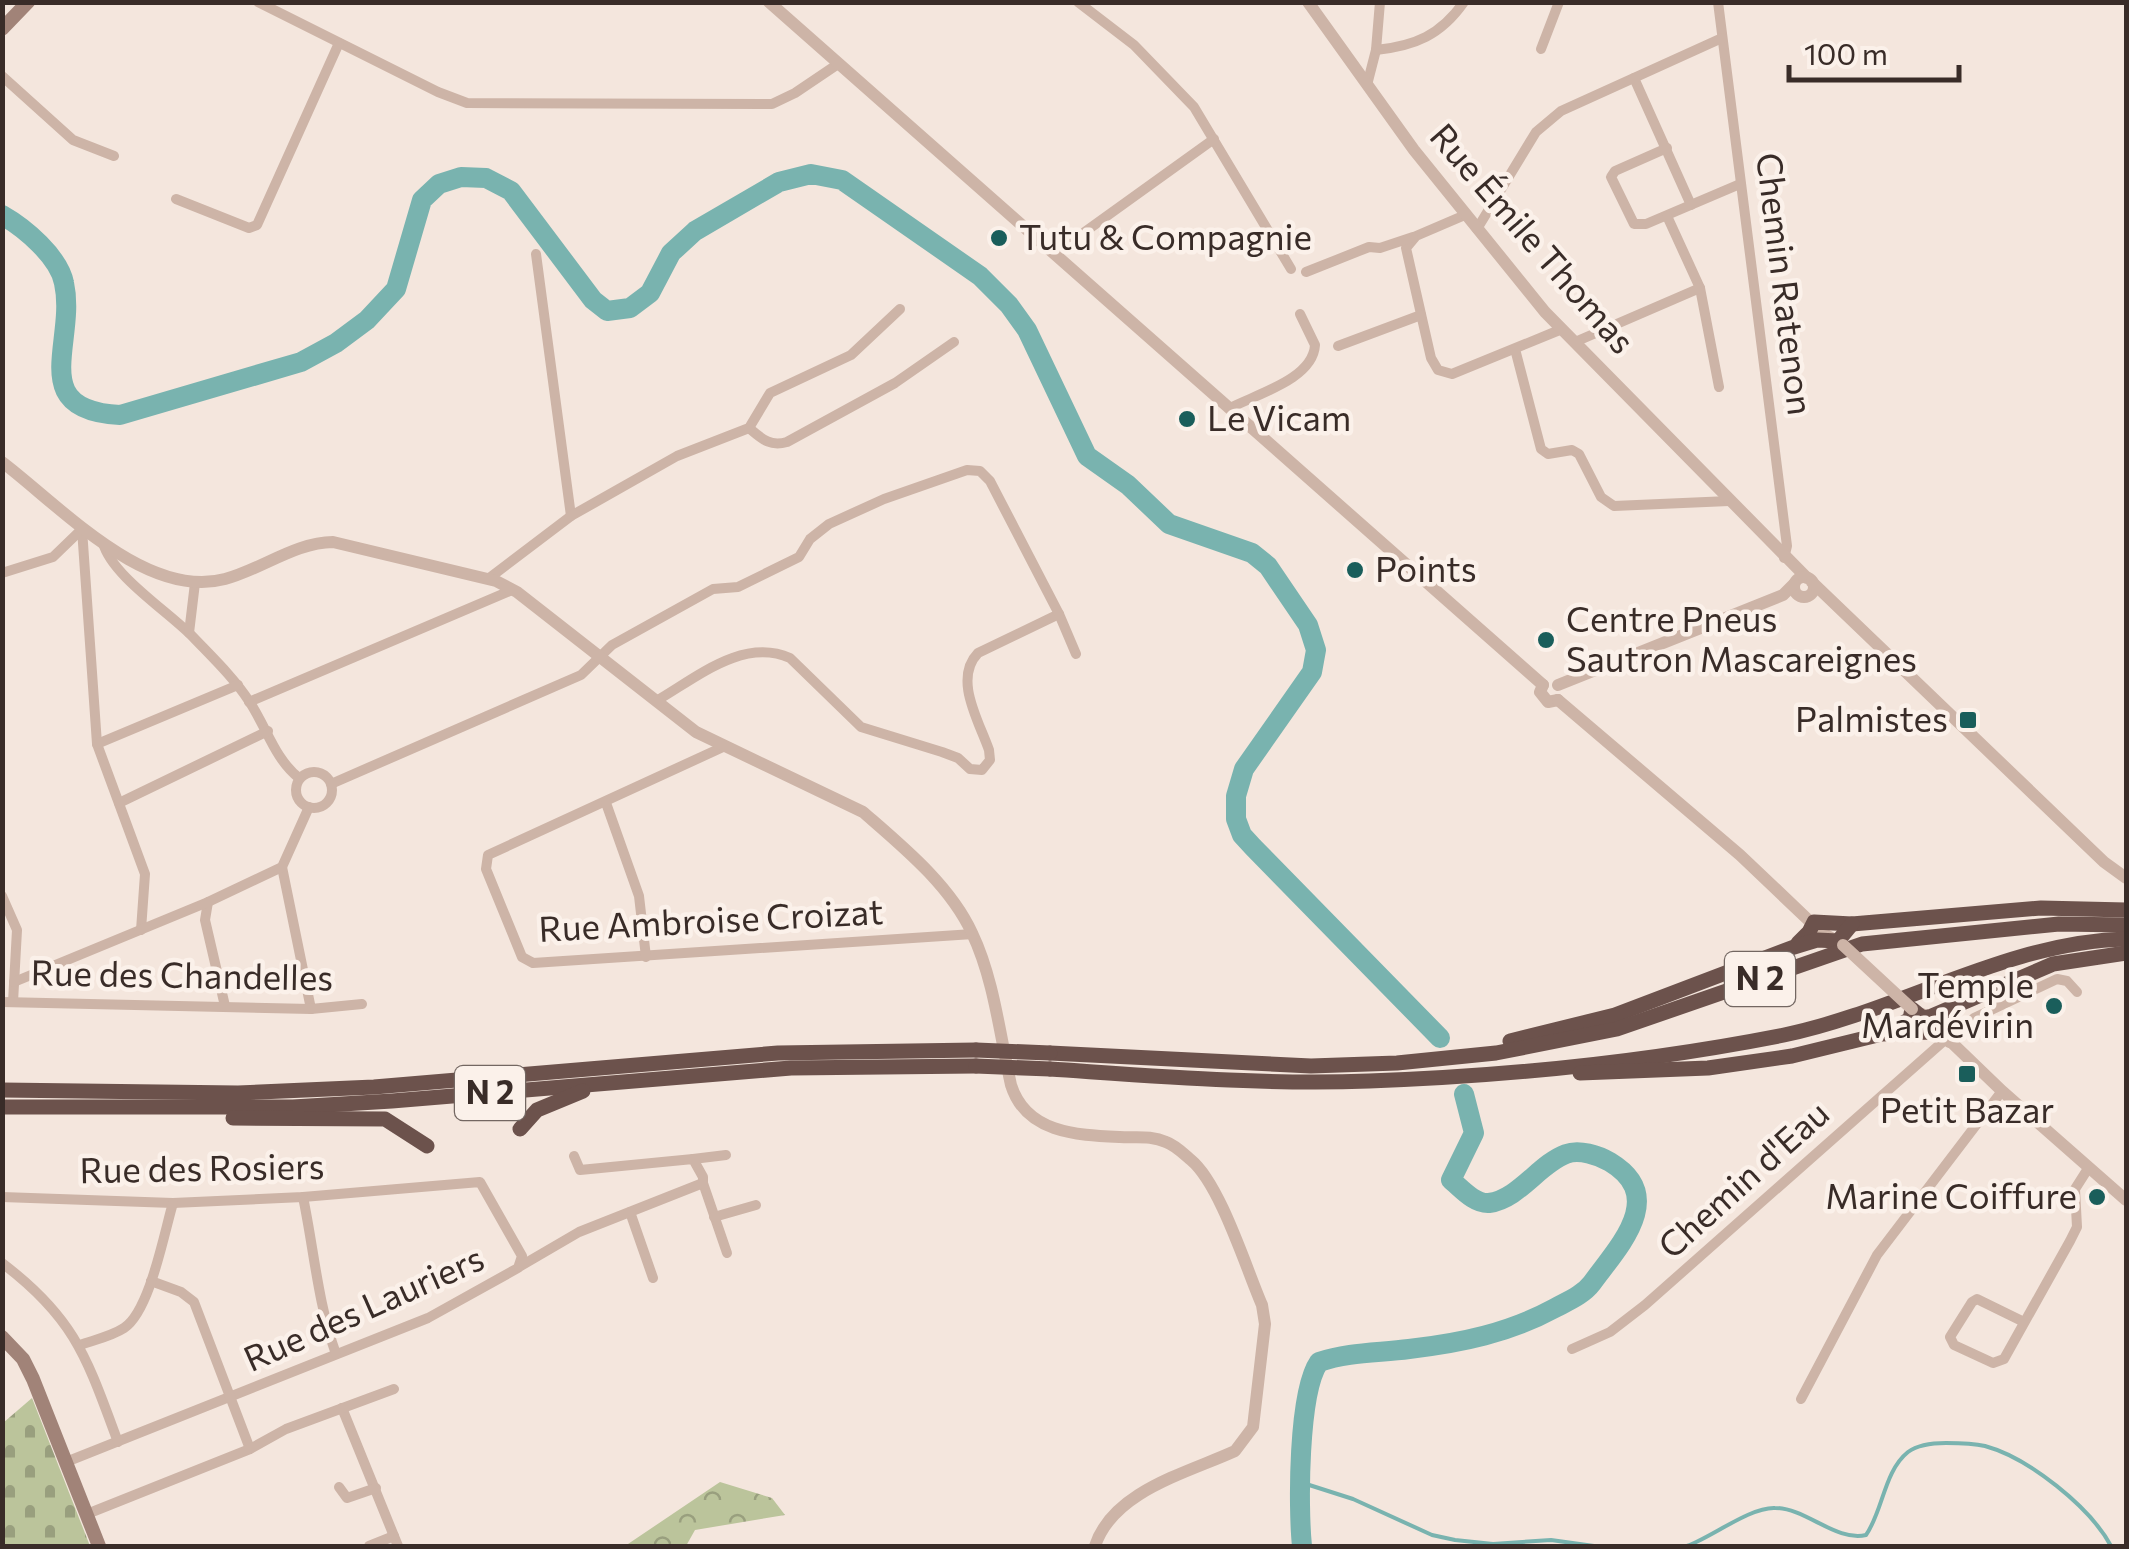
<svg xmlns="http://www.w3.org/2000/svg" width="2129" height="1549" font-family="Commissioner,sans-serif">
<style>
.forest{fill:url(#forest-crowns)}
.cemetery{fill:url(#cemetery-stones)}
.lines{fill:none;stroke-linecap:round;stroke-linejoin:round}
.stream{stroke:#79b3af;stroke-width:4}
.river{stroke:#79b3af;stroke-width:20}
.minor{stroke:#cdb4a7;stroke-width:10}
.tertiary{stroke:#cdb4a7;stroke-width:12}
.secondary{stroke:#a18378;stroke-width:14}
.trunk{stroke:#6c524c;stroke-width:15}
.tertiary-bridge{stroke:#cdb4a7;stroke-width:12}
.trunk-bridge{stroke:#6c524c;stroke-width:15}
.poi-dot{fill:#1a5e5b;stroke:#fbf1ea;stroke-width:4}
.labels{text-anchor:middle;stroke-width:9;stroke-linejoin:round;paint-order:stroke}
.shield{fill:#fbf1ea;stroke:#736762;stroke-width:2.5}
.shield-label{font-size:32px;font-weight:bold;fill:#392c28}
.poi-label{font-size:35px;fill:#392c28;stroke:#fbf1ea;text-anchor:start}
.street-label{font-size:35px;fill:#392c28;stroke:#fbf1ea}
</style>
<defs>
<pattern id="forest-crowns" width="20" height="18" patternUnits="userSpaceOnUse" patternTransform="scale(2.5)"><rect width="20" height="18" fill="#bbc49b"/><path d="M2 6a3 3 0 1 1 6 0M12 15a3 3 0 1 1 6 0" fill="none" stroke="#999f7e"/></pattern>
<pattern id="cemetery-stones" width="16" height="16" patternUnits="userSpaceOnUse" patternTransform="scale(2.5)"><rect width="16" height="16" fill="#bbc49b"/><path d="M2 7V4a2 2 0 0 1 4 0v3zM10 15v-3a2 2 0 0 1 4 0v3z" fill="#999f7e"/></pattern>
</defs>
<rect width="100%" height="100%" fill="#f4e6dd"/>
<path class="forest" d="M 720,1482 L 772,1498 L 785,1515 L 695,1530 L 686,1546 L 625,1546 Z"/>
<path class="cemetery" d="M 32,1398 L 90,1546 L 3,1546 L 3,1423 Z"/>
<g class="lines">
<g class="stream">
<path d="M 1303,1483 L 1353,1499 L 1432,1535 L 1455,1540 L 1493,1544 L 1551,1540 L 1594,1546"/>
<path d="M 1687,1546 C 1712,1537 1750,1507 1775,1508 C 1806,1508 1836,1542 1866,1535 C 1883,1511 1884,1471 1908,1452 C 1919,1444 1933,1443 1946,1443 C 1958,1443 1972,1443 1985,1446 C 2029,1458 2090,1507 2111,1546"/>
</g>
<g class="river">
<path d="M 2,215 C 25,228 59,257 64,283 C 77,342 25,410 120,415 L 301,362 L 336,343 L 367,320 L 396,289 L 422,200 L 439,184 L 461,177 L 486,178 L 511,191 L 593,300 L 607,311 L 630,308 L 650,293 L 671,253 L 695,231 L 779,182 L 811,174 L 842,180 L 980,276 L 1009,305 L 1027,330 L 1087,456 L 1128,485 L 1169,524 L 1252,553 L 1268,566 L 1308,625 L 1316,650 L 1312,672 L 1244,769 L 1236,796 L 1236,819 L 1242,835 L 1253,847 L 1440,1038"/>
<path d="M 1302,1546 C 1298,1508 1298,1392 1319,1362 C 1349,1352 1378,1353 1409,1349 C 1461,1343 1509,1333 1555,1308 C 1568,1301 1583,1295 1592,1283 C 1618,1247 1668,1197 1610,1162 C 1598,1155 1579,1149 1566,1154 C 1539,1164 1519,1199 1489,1203 C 1474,1204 1461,1188 1451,1180 L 1474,1133 L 1464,1094"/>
</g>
<g class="minor">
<path d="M 258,2 L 438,92 L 467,103 L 772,104 L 795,93 L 838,64"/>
<path d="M 1078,2 L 1134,45 L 1194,107 L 1291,269"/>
<path d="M 1718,2 L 1787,546 L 1784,558"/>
<path d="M 1541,49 L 1559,2"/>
<path d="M 1376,50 C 1415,46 1441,35 1464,2"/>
<path d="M 2,76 L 73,140 L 114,156"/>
<path d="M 1634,78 L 1691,205"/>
<path d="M 1367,85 L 1376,50 L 1380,2"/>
<path d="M 1667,148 L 1615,171 L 1611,177 L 1634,224 L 1646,224 L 1740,184"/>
<path d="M 176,199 L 249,228 L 257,225 L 339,43"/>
<path d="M 1465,215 L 1416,236 L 1406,248 L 1431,358 L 1438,370 L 1452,374 L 1562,329"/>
<path d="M 1667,216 L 1700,288 L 1719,387"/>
<path d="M 1477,229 L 1536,132 L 1561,111 L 1722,38"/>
<path d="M 536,254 L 571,516"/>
<path d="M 1054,254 L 1214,139"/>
<path d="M 1306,272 L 1369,247 L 1380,248 L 1413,237"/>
<path d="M 1575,342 L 1700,288"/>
<path d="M 1338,346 L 1421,315"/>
<path d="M 1515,349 L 1541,449 L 1548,454 L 1572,450 L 1579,454 L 1601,497 L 1614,506 L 1729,501"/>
<path d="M 1230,408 C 1257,394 1313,379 1315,345 L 1300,314"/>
<path d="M 749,428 C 762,439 770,447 787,442 L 895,383 L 954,342"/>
<path d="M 82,529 L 97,744 L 145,874 L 141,930"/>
<path d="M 103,543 C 112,576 169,612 193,637 C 213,658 234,678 249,701 C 267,728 274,758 299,778"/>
<path d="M 2,573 L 53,557 L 82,529"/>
<path d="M 488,579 L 571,516 L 677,456 L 749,428 L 770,393 L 851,355 L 900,309"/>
<path d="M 189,633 L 195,583"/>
<path d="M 656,701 C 696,678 743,637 790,658 L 861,727 L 942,752 L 958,758 L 970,769 L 982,770 L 990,760 L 989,750 C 979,721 953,679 978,653 L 1059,614"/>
<path d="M 249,702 L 512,590"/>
<path d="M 97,744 L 238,685"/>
<path d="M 723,747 L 488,855 L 486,869 L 522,957 L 533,963 L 973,934"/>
<circle cx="314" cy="790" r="18"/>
<path d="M 331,784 L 581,675 L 612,645 L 713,589 L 738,587 L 799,557 L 810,539 L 829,524 L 884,499 L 967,470 L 980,471 L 990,481 L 1059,614 L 1076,654"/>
<path d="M 119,803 L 268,731"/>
<path d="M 606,803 L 639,896 L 646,957"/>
<path d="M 282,867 L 311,1009"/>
<path d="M 2,896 L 17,930 L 13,1002"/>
<path d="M 208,902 L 205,920 L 225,1006"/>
<path d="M 14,982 L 208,902 L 282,867 L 309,807"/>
<path d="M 2,1002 L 311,1009 L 362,1004"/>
<path d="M 1949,1043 L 1974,1018 L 2057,979 L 2067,981 L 2077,992"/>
<path d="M 693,1159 L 726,1155"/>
<path d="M 703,1183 L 727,1253"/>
<path d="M 2,1197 L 173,1203 L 303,1197 L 480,1182 L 522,1256 L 518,1268 L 428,1318 L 66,1462"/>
<path d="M 303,1197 C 314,1250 318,1304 336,1354"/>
<path d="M 630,1212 L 653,1278"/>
<path d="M 714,1217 L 756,1205"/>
<path d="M 2,1263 C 76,1319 87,1359 118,1442"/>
<path d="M 519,1267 L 579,1232 L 703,1183 L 703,1177 L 693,1159 L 580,1170 L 574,1156"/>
<path d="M 151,1281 L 181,1292 L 194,1302 L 250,1449"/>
<path d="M 2024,1322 L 1977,1299 L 1972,1302 L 1950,1337 L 1954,1345 L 1993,1363 L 2004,1359 L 2070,1241 L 2077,1227 L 2075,1189 L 2089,1167"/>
<path d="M 80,1345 C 94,1340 112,1336 124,1328 C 150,1311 164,1233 173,1203"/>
<path d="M 1572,1349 L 1610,1332 L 1645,1305 L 1946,1039"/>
<path d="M 1801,1399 L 1877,1255 L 2002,1091"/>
<path d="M 342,1408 L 398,1546"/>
<path d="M 339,1487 L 347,1498 L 376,1488"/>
<path d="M 87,1514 L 250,1449 L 286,1429 L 394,1389"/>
<path d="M 369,1546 L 394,1536"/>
</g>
<g class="tertiary">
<path d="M 769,2 L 1543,685"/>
<path d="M 1308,2 L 1414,150 L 1545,312 L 1807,578"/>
<path d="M 2,462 C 60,506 146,600 225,579 C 260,570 296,542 333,542 L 496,581 L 517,592 L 696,732 L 863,812 C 902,846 950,885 972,933 C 994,979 1000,1036 1011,1085 C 1026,1133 1076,1135 1120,1137 C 1136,1138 1151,1135 1166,1142 C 1175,1145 1184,1154 1191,1160 C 1220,1184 1246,1268 1262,1305 L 1265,1324 L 1253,1427 L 1235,1451 C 1187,1473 1113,1491 1095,1546"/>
<circle cx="1804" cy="587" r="10"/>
<path d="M 1812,582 L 2104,862 L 2126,878"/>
<path d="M 1543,685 L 1540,692 L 1548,702 L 1558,700"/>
<path d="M 1558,685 L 1783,595 L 1794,584"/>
<path d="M 1558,700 L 1740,855 L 1822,933 L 1837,941"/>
<path d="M 1922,1014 L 2002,1091 L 2126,1200"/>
</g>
<g class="secondary">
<path d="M 2,29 L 28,2"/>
<path d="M 2,1337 L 23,1359 L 33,1379 L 99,1546"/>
</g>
<g class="trunk">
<path d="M 1798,943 L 1809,932 L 1814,922 L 1852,924 L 2041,908 L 2126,910"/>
<path d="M 1891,1030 L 1910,1019 L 1912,1009 L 1923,1018 L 1932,1016 L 2053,964 L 2126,953"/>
<path d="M 1942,1034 L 1955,1008"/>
<path d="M 1510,1041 L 1615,1015 L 1794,947 L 1817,940 L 1838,941 L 1852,924"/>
<path d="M 1050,1053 L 1311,1066 L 1397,1063 L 1496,1053 L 1617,1029 L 1862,944 L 2059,924 L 2126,925"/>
<path d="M 1050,1069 C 1155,1076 1262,1085 1369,1081 C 1508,1076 1647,1062 1784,1035 C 1900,1011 2006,942 2126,939"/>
<path d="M 1580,1073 L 1708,1068 L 1792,1056 L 1882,1034 L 1931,1032"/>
<path d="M 2,1090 L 238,1093 L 374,1087 L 778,1053 L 976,1050"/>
<path d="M 2,1107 L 293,1107 L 392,1101 L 791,1068 L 976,1066"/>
<path d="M 233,1118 L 385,1119 L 427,1146"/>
<path d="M 520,1129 L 537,1110 L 583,1091"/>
</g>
<path class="tertiary-bridge" d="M 1843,945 L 1912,1009"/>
<g class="trunk-bridge">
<path d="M 976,1050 L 1050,1053"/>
<path d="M 976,1066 L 1050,1069"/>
</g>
</g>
<g class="poi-dot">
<circle cx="999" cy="238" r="10"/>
<circle cx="1187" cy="419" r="10"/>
<circle cx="1355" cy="570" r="10"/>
<circle cx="1546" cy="640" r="10"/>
<rect x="1958" y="710" width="20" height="20" rx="5"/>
<circle cx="2054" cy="1006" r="10"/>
<rect x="1957" y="1064" width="20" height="20" rx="5"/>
<circle cx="2097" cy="1197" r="10"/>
</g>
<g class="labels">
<g class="shield">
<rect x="1725" y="952" width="70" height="54" rx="8"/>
<rect x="455" y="1066" width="70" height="54" rx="8"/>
</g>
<g class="shield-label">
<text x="1760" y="990">N 2</text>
<text x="490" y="1104">N 2</text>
</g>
<g class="poi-label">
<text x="1019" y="250">Tutu &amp; Compagnie</text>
<text x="1207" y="431">Le Vicam</text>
<text x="1375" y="582">Points</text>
<text x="1566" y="632">Centre Pneus<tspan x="1566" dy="40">Sautron Mascareignes</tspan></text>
<text x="1948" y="732" text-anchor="end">Palmistes</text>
<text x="2034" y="998" text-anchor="end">Temple<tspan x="2034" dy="40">Mardévirin</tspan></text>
<text x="1967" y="1123" text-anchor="middle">Petit Bazar</text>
<text x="2077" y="1209" text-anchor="end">Marine Coiffure</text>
</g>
<g class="street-label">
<text transform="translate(1532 239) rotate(49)" y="12">Rue Émile Thomas</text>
<text transform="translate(1784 284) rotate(83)" y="12">Chemin Ratenon</text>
<text transform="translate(711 921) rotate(-3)" y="12">Rue Ambroise Croizat</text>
<text transform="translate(182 976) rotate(1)" y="12">Rue des Chandelles</text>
<text transform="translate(202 1169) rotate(-1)" y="12">Rue des Rosiers</text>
<text transform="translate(1744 1180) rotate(-42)" y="12">Chemin d'Eau</text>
<text transform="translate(364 1309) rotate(-24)" y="12">Rue des Lauriers</text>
</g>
</g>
<rect width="2129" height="1549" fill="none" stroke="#392c28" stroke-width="10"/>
<path d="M1789 65v15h170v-15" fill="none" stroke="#392c28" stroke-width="5"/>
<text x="1804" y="65" font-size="30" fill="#392c28" stroke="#fbf1ea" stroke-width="8" paint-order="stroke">100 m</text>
</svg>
